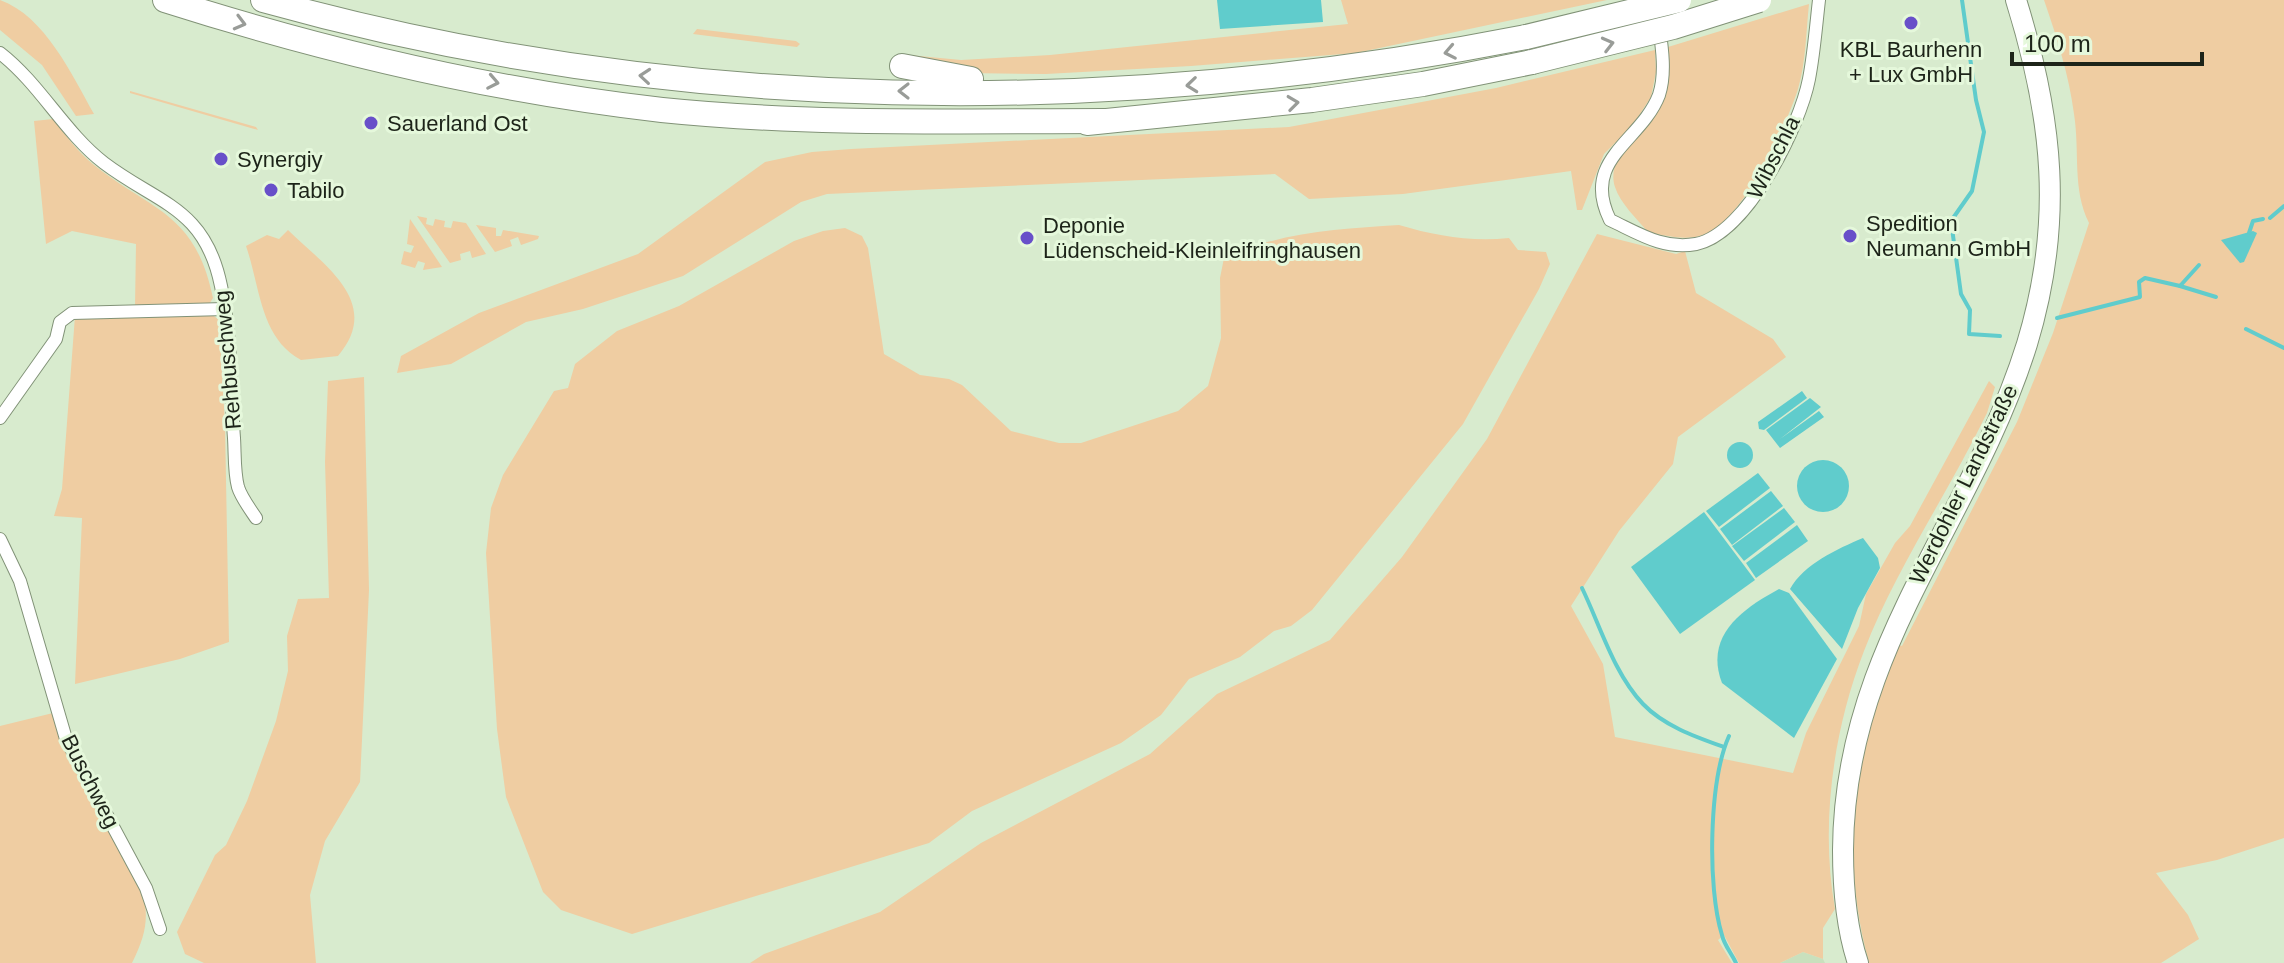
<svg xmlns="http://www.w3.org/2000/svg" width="2284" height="963" font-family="Arial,sans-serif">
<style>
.built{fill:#c9e0bd}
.green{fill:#efcda2}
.water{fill:#60cccc}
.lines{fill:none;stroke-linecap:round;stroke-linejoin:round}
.stream{stroke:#60cccc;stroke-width:4}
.minor-casing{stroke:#819277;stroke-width:14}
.primary-casing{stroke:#819277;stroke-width:22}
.motorway-casing{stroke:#819277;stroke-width:26}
.minor{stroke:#fff;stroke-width:12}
.primary{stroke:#fff;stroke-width:20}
.motorway{stroke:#fff;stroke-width:24}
.motorway-bridge-casing{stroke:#819277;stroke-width:26;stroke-linecap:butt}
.motorway-bridge{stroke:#fff;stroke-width:24}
.oneway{stroke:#999c98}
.poi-dot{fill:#6850c9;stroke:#e5f8db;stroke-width:3}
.labels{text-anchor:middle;stroke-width:6;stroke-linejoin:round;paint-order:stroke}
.poi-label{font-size:22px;fill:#1d2419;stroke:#e5f8db;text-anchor:start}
.street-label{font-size:22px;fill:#1d2419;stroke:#e5f8db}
</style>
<rect width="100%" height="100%" fill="#d8ebce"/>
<path class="built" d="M 1803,952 L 1823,959 L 1825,963 L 1780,963 Z"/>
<g class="green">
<path d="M 0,0 C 45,16 72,75 94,114 L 76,116 L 42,65 L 0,30 Z"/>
<path d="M 1341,0 L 1607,0 L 1356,53 L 1191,66 L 1046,74 L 964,73 L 898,54 L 961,60 L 1050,55 L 1348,24 Z"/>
<path d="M 2044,0 L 2284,0 L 2284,838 L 2217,860 L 2156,873 L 2188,915 L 2199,939 L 2161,963 L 1869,963 C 1838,849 1856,752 1896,644 L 1902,646 L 2017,422 L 2053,333 L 2089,223 C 2072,189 2080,152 2074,114 C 2069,75 2057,38 2044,0 Z"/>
<path d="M 1809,4 C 1806,32 1806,62 1798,89 C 1786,127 1744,216 1708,233 C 1689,242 1667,236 1648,232 C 1637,219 1620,203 1615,187 C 1605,156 1642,137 1656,114 C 1668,94 1671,70 1668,47 Z"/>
<path d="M 697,29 L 796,41 L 800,44 L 797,47 L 693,34 Z"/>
<path d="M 1655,50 L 1656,72 L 1651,97 L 1633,125 L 1604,154 L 1582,210 L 1577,210 L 1571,171 L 1403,194 L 1309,199 L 1275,174 L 827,194 L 801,202 L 683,276 L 583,309 L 526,322 L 451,364 L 397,373 L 401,356 L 479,313 L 638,254 L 765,162 L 812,152 L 851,149 L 1289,127 L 1496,88 Z"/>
<path d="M 130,91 L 256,127 L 258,130 L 130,93 Z"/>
<path d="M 53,119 C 66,136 78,152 94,165 C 153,212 195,212 213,298 L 208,306 L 135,307 L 136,244 L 72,231 L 46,244 L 34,121 Z"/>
<path d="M 417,216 L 427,218 L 426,224 L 433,226 L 435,219 L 445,221 L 444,227 L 451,228 L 453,221 L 466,223 L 486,254 L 472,258 L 470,251 L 460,254 L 461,260 L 450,263 Z"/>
<path d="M 410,219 L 442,267 L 423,270 L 425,263 L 418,261 L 415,268 L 401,264 L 404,251 L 411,253 L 414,246 L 407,244 Z"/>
<path d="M 476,225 L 496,228 L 496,236 L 501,236 L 503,230 L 539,236 L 538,239 L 521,245 L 518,237 L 510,240 L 512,246 L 495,252 Z"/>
<path d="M 1399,225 C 1436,236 1471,242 1509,238 L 1518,250 L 1546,252 L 1550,264 L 1539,289 L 1463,424 L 1312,610 L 1291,626 L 1274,631 L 1240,657 L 1189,679 L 1161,715 L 1121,743 L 972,811 L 929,843 L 632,934 L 561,910 L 543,892 L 506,797 L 497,729 L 486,553 L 491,508 L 503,475 L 554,391 L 568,388 L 575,364 L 617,331 L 679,306 L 794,241 L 823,231 L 845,228 L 862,236 L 868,248 L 884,354 L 920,375 L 949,379 L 962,385 L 1011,431 L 1059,443 L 1081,443 L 1178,411 L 1208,386 L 1221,338 L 1220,278 L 1224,258 C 1279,232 1339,229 1399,225 Z"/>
<path d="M 288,230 C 325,266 383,303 338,356 L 301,360 C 260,338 260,286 246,246 L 267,235 L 279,239 Z"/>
<path d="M 1597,234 L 1676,254 L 1685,251 L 1696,293 L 1773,339 L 1786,357 L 1678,437 L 1673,464 L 1619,531 L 1571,606 L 1603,664 L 1615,737 L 1793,773 L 1806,733 L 1859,626 L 1866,594 L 1895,543 L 1910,526 L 1989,381 L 1995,387 L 1987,413 C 1949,492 1896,568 1864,651 C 1833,731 1820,825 1835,909 L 1823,928 L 1823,959 L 1803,952 L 1780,963 L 1739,963 L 1724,935 L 1718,940 L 1732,963 L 750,963 L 764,954 L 880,912 L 981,843 L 1150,754 L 1217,694 L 1330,640 L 1402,557 L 1487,439 Z"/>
<path d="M 210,313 L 219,320 L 225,425 L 229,642 L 180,659 L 75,684 L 82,518 L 54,516 L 62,489 L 75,316 Z"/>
<path d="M 364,377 L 369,590 L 360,782 L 325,841 L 310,895 L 316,963 L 204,963 L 185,954 L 177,932 L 215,855 L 226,845 L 247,801 L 276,721 L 288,671 L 287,636 L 298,599 L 329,598 L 325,462 L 328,381 Z"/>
<path d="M 53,713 L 142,889 C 150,919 145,936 132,963 L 0,963 L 0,726 Z"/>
</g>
<g class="water">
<path d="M 1217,0 L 1321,0 L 1323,22 L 1220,29 Z"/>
<path d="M 2253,231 L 2257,233 L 2244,262 L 2240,263 L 2221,240 Z"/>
<path d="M 1802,391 L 1807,398 L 1764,430 L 1759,429 L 1758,422 Z"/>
<path d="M 1810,398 L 1821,407 L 1780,439 L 1819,411 L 1824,417 L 1780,448 L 1766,430 Z"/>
<circle cx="1740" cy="455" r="13"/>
<circle cx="1823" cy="486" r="26"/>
<path d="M 1758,473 L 1770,488 L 1719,527 L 1706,511 Z"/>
<path d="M 1771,491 L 1783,506 L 1732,545 L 1720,529 Z"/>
<path d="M 1784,508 L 1795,522 L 1744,561 L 1732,546 Z"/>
<path d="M 1704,512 L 1755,580 L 1680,634 L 1631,567 Z"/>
<path d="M 1797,525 L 1808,541 L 1756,578 L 1746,563 Z"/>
<path d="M 1863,538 L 1878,558 L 1880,568 L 1858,608 L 1842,649 L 1790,589 C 1804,564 1837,549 1863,538 Z"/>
<path d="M 1779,589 L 1789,593 L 1837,659 L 1794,738 L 1722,683 C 1704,636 1742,609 1779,589 Z"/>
</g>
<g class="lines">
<g class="stream">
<path d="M 1962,0 L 1976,100 L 1984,132 L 1972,191 L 1951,221 L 1961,294 L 1970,310 L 1969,334 L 2000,336"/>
<path d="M 2270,218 L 2284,206"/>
<path d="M 2249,233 L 2253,221 L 2263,219"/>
<path d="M 2180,286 L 2216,297"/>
<path d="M 2057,318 L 2140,297 L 2139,282 L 2145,278 L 2180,286 L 2199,265"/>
<path d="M 2246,329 L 2284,348"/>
<path d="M 1582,588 C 1600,625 1614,674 1643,704 C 1664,726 1696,737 1724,747"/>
<path d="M 1729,736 C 1709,781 1707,887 1722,935 C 1724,945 1732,954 1736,963"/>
</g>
<g class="minor-casing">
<g id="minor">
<path d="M 1659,26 C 1662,47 1666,74 1659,95 C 1641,142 1580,159 1610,220 C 1638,233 1663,250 1696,244 C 1747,234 1800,126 1809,79 C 1814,53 1816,26 1819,0"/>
<path d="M 0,53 C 40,84 64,132 104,163 C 158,204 205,207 221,286 C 232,336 230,388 234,438 C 235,453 234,472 238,487 C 241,497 250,509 256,518"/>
<path d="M 0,418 L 56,339 L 60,322 L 72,313 L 225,309"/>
<path d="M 0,539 L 20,581 L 66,739 L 146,888 L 160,929"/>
</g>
</g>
<g class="primary-casing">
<path id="primary" d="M 1858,963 C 1846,927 1843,887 1843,850 C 1844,648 1971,524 2027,344 C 2064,222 2053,119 2016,0"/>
</g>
<g class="motorway-casing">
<g id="motorway">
<path d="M 165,0 C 325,51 494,91 662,110 C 808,125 956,121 1104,121"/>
<path d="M 263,0 C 673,115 1110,119 1526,37"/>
<path d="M 902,66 L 971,79"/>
<path d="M 1087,123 L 1312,100 L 1423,84 L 1532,62"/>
</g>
</g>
<use href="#minor" class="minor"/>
<use href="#primary" class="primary"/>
<use href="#motorway" class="motorway"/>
<g class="motorway-bridge-casing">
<g id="motorway-bridge">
<path d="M 1526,37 L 1679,0"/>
<path d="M 1532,62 L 1673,27 L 1759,0"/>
</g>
</g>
<use href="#motorway-bridge" class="motorway-bridge"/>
</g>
<defs><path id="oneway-chevron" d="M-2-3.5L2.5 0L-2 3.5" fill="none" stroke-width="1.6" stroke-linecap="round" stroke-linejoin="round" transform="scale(2)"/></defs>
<g class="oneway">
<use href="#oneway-chevron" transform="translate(240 23) rotate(15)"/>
<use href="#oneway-chevron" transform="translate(1608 44) rotate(-14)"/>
<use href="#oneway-chevron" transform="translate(1450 52) rotate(169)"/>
<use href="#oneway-chevron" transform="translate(645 76) rotate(-175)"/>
<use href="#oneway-chevron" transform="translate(493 82) rotate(11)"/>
<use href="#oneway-chevron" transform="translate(1192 85) rotate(174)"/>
<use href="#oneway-chevron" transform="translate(904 91) rotate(-180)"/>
<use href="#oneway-chevron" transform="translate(1293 103) rotate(-7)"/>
</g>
<g class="poi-dot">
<circle cx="1911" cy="23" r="8"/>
<circle cx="371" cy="123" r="8"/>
<circle cx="221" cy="159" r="8"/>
<circle cx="271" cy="190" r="8"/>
<circle cx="1850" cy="236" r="8"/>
<circle cx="1027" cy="238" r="8"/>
</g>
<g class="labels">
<g class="poi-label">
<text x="1911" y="57" text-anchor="middle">KBL Baurhenn<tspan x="1911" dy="25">+ Lux GmbH</tspan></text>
<text x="387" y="131">Sauerland Ost</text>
<text x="237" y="167">Synergiy</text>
<text x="287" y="198">Tabilo</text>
<text x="1866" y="231">Spedition<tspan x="1866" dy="25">Neumann GmbH</tspan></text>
<text x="1043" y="233">Deponie<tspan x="1043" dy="25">Lüdenscheid-Kleinleifringhausen</tspan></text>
</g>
<g class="street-label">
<text transform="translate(1773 157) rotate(-63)" y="8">Wibschla</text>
<text transform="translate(227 360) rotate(-95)" y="8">Rehbuschweg</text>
<text transform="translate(1963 484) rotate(-64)" y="8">Werdohler Landstraße</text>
<text transform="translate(91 781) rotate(63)" y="8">Buschweg</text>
</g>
</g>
<path d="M2012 52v12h190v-12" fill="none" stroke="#1d2419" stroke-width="4"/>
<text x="2024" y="52" font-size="24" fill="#1d2419" stroke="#e5f8db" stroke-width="6" paint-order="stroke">100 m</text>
</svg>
